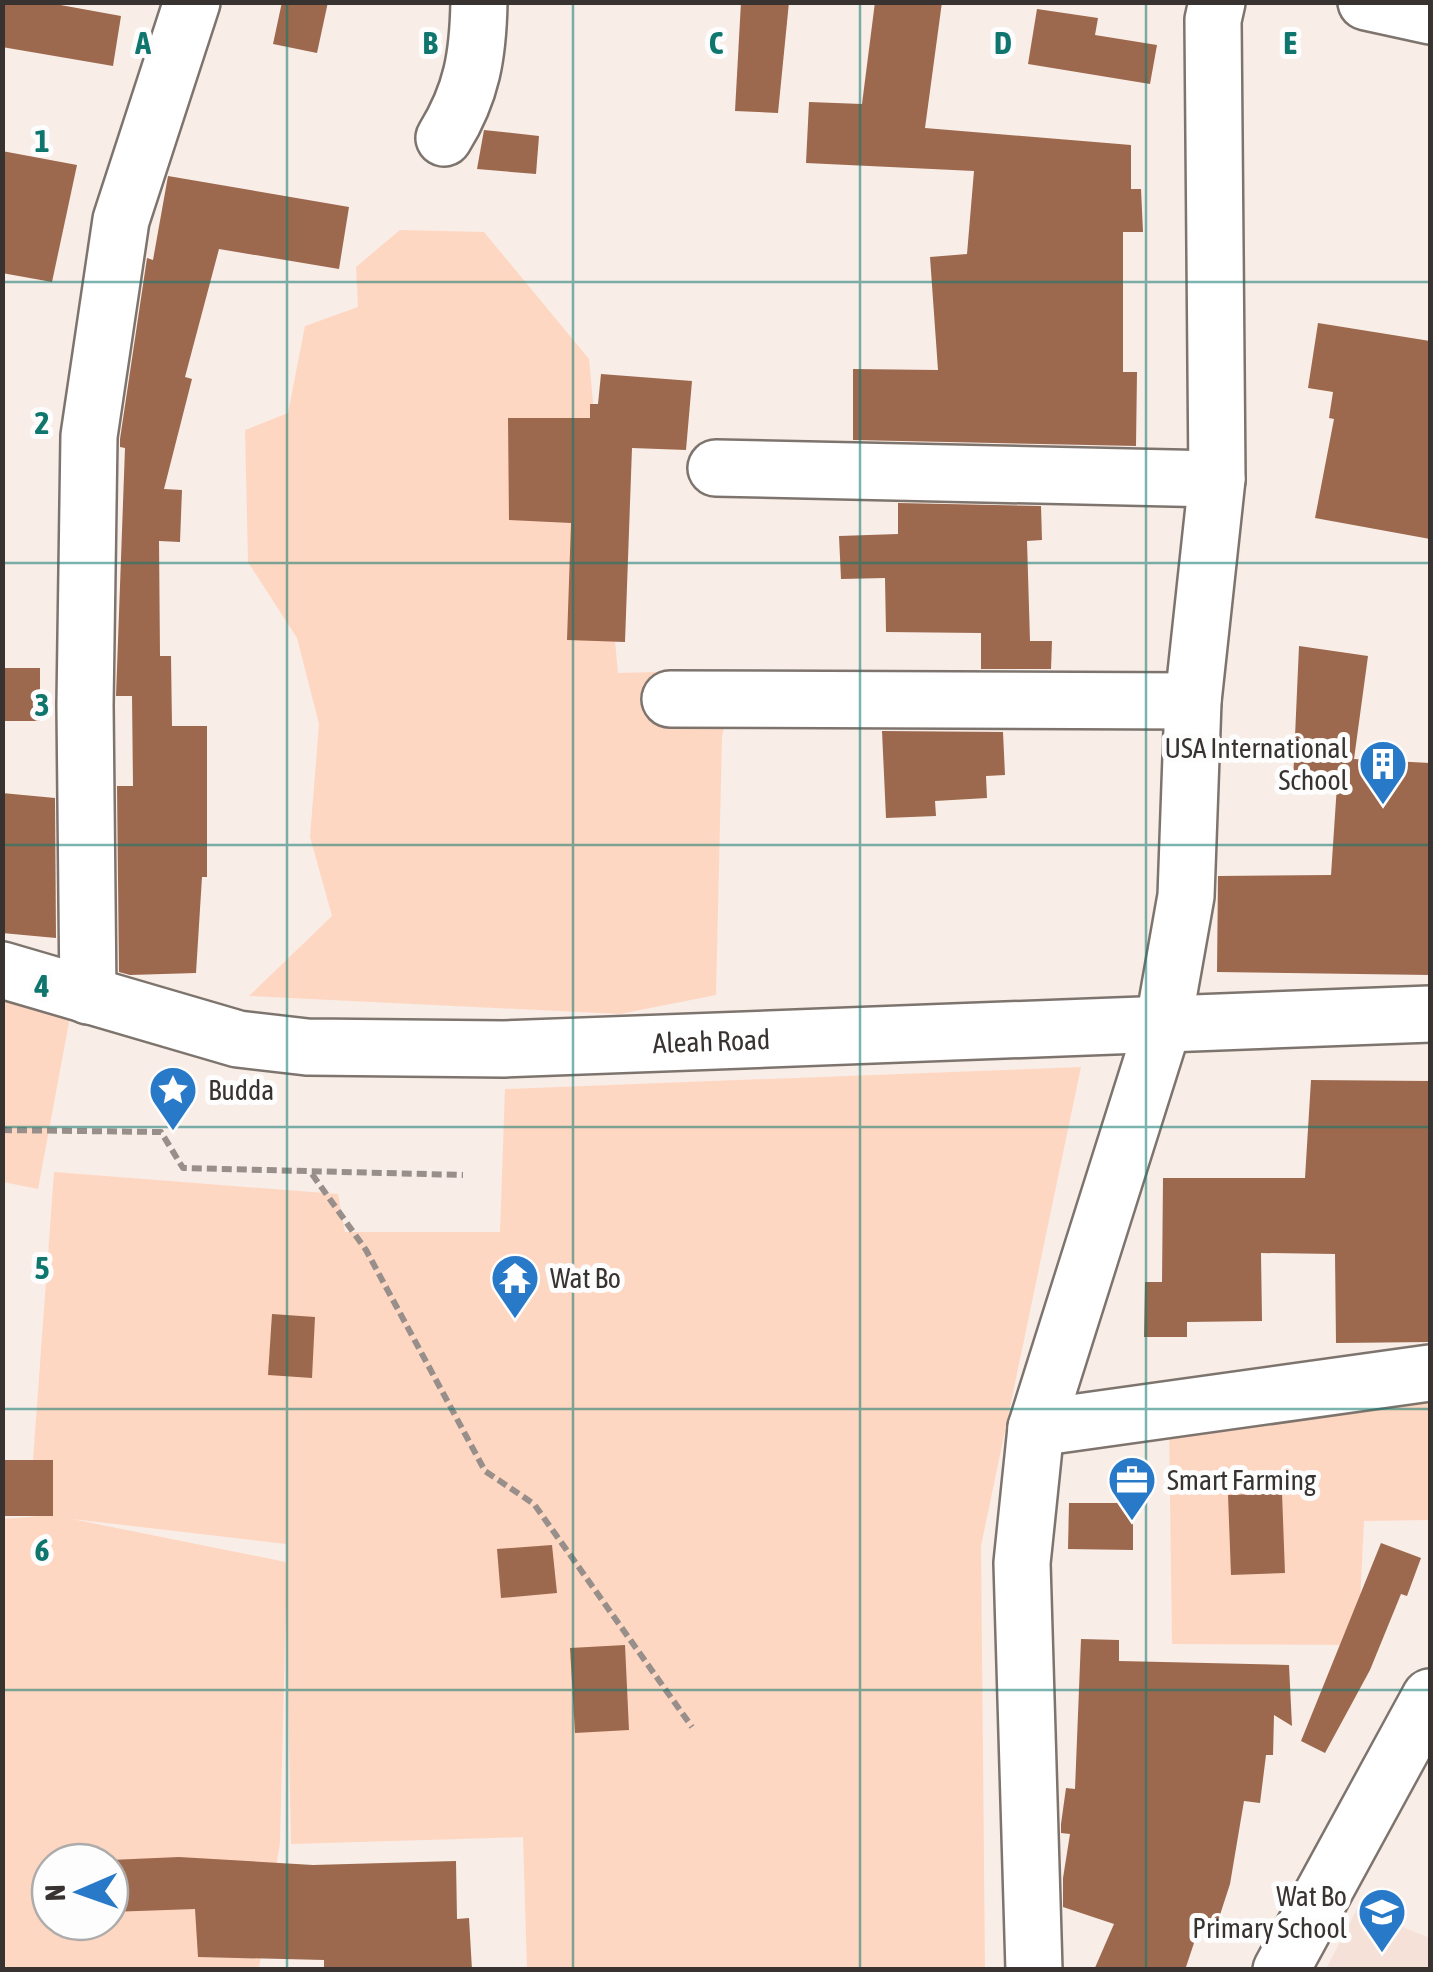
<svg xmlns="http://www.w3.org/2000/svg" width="1433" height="1972" font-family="'Asap Condensed',sans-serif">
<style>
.built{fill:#f5e1d8}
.green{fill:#fed7c2;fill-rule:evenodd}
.building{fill:#9c694e}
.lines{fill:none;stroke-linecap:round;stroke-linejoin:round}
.minor-casing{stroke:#7e746e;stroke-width:60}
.path{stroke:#988f8b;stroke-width:6;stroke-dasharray:10 5;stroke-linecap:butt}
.minor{stroke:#fff;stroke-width:55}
.grid{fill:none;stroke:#0f766e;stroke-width:2.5;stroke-opacity:0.55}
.labels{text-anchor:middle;stroke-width:10;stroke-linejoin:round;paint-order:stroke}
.poi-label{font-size:28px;fill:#383331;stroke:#fdfdfd;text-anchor:start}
.street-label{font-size:28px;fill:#383331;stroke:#fdfdfd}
.grid-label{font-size:32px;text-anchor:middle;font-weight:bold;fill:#0f766e;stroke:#fdfdfd;stroke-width:10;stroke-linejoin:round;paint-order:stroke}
</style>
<rect width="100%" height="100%" fill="#f9ede7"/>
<path class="built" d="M 1357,1909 L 1430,1938 L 1430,1969 L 1326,1969 Z"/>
<g class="green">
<path d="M 400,230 L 484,232 L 589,359 L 618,673 L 734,670 L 722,738 L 716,995 L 620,1014 L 249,996 L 332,916 L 310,837 L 319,724 L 297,638 L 248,562 L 245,430 L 288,413 L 305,326 L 358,307 L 356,267 Z"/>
<path d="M 3,989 L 72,1006 L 38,1189 L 3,1182 Z"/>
<path d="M 1081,1067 L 981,1546 L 985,1969 L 527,1969 L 523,1837 L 291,1844 L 286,1602 L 280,1843 L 259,1969 L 3,1970 L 3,1519 L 53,1515 L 53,1461 L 33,1460 L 54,1172 L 338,1194 L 345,1232 L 500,1232 L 505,1089 ZM 72,1519 L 286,1544 L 286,1562 ZM 50,1862 L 110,1862 L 110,1922 L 50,1922 Z"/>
<path d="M 1430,1384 L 1430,1520 L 1364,1521 L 1358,1645 L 1172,1644 L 1169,1426 Z"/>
</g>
<g class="building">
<path d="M 2,2 L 44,2 L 121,16 L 113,66 L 2,47 Z"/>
<path d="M 282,2 L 328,2 L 317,53 L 273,44 Z"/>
<path d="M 741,2 L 789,2 L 778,113 L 735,111 Z"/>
<path d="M 875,2 L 942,2 L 925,128 L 1131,145 L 1131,189 L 1141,189 L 1143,232 L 1123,232 L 1123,372 L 1137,372 L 1136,446 L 853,440 L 853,369 L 938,370 L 930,257 L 967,254 L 974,171 L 806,163 L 809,102 L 862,104 Z"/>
<path d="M 1037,9 L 1098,18 L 1095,35 L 1157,45 L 1150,84 L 1028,64 Z"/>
<path d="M 484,130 L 539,136 L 536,174 L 477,169 Z"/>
<path d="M 2,151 L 77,165 L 52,282 L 2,273 Z"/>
<path d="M 168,176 L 349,207 L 339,269 L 219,249 L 185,377 L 192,379 L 164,489 L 182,490 L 180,542 L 159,541 L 160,656 L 171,656 L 172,726 L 207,726 L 207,877 L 202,877 L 196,973 L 130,975 L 119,972 L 117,786 L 133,786 L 132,696 L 116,696 L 125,448 L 120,447 L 120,439 L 147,258 L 153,260 Z"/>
<path d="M 1318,323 L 1430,341 L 1430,539 L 1315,518 L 1334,419 L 1329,418 L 1333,392 L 1308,388 Z"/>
<path d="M 601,374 L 692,381 L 686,450 L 632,448 L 625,642 L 567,640 L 571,523 L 509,520 L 508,418 L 590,418 L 590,404 L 598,404 Z"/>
<path d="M 898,503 L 1041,506 L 1042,540 L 1027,541 L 1030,641 L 1052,641 L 1051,669 L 981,669 L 981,633 L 886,632 L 885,578 L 841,579 L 839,536 L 898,534 Z"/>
<path d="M 1299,646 L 1368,656 L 1354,759 L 1430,763 L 1430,975 L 1217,972 L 1218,876 L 1331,875 L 1337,785 L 1293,782 Z"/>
<rect x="2" y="668" width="38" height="53"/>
<path d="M 882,731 L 1003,732 L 1005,775 L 986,776 L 987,798 L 935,801 L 936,816 L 886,818 Z"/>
<path d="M 2,793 L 55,798 L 56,938 L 2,933 Z"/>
<path d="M 1311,1080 L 1430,1081 L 1430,1342 L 1336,1343 L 1335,1254 L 1261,1253 L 1262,1321 L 1187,1322 L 1187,1337 L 1144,1337 L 1145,1282 L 1162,1282 L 1163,1178 L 1305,1178 Z"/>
<path d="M 272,1314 L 315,1317 L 312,1378 L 268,1375 Z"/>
<rect x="2" y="1460" width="51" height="56"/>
<path d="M 1282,1493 L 1285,1573 L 1231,1575 L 1228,1495 Z"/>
<path d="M 1069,1503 L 1133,1503 L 1133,1550 L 1068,1549 Z"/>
<path d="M 1381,1543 L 1421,1558 L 1407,1596 L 1401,1594 L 1370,1670 L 1325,1753 L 1301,1741 Z"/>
<path d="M 552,1545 L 557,1593 L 501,1598 L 497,1549 Z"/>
<path d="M 1081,1639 L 1119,1640 L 1119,1661 L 1289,1665 L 1292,1726 L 1274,1715 L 1273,1755 L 1266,1755 L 1260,1803 L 1244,1801 L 1230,1884 L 1217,1924 L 1202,1919 L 1185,1970 L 1094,1970 L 1114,1924 L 1063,1907 L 1063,1878 L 1070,1834 L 1061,1833 L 1061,1824 L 1066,1788 L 1075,1789 Z"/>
<path d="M 625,1645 L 629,1730 L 575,1733 L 570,1648 Z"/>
<path d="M 179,1857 L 313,1865 L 456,1861 L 457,1919 L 469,1918 L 472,1970 L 324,1970 L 324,1960 L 198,1957 L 195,1909 L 110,1912 L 110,1860 Z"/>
</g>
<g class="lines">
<g class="minor-casing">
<g id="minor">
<path d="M 1366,2 L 1430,16"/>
<path d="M 444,138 C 472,93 478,55 479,2"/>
<path d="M 716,468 L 1217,479"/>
<path d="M 670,699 L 1193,701"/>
<path id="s1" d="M 2,970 L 238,1039 L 307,1047 L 504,1049 L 1430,1014"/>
<path d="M 88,996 L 85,705 L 89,436 L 121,220 L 192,2"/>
<path d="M 1036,1428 L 1430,1373"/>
<path d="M 1034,1970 L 1022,1563 L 1036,1428 L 1163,1026 L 1186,896 L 1193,701 L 1217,479 L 1213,20 L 1217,2"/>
<path d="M 1281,1970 L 1430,1697"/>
</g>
</g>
<g class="path">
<path d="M 2,1130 L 161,1132 L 183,1168 L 463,1175"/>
<path d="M 312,1174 L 366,1250 L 485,1471 L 534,1504 L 692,1727"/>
</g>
<use href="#minor" class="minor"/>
</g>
<path class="grid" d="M 287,2 L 287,1970M 573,2 L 573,1970M 860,2 L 860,1970M 1146,2 L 1146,1970M 2,282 L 1430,282M 2,563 L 1430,563M 2,845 L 1430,845M 2,1127 L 1430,1127M 2,1409 L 1430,1409M 2,1690 L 1430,1690"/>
<defs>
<g id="building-pin" transform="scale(2.5)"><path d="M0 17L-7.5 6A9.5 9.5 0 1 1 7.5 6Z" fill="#287ac9" stroke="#fdfdfd"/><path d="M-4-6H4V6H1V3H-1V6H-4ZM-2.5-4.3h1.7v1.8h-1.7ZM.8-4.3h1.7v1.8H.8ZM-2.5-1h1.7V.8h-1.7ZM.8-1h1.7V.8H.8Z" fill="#fff"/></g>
<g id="sight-pin" transform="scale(2.5)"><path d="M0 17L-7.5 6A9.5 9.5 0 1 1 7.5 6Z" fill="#287ac9" stroke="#fdfdfd"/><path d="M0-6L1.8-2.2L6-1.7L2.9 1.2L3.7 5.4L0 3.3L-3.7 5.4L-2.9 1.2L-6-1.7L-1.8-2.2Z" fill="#fff"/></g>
<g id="temple-pin" transform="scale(2.5)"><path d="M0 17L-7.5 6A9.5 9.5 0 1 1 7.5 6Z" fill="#287ac9" stroke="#fdfdfd"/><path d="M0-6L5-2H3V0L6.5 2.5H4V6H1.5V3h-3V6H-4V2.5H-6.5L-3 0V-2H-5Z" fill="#fff"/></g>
<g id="office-pin" transform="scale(2.5)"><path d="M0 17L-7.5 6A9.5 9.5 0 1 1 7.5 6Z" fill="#287ac9" stroke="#fdfdfd"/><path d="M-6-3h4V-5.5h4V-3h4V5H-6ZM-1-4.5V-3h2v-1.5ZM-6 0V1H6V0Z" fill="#fff"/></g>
<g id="school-pin" transform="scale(2.5)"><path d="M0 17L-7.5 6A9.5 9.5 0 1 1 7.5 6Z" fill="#287ac9" stroke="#fdfdfd"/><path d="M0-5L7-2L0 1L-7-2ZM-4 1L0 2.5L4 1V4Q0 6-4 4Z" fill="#fff"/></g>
</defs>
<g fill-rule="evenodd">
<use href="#building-pin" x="1383" y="764"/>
<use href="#sight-pin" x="173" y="1090"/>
<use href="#temple-pin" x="515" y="1278"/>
<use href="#office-pin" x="1132" y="1480"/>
<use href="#school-pin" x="1382" y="1912"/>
</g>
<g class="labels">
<g class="poi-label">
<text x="1348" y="758" text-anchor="end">USA International<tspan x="1348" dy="32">School</tspan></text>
<text x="208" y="1100">Budda</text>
<text x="550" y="1288">Wat Bo</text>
<text x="1167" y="1490">Smart Farming</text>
<text x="1347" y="1906" text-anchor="end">Wat Bo<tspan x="1347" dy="32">Primary School</tspan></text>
</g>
<g class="street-label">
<text dy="10" stroke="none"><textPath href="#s1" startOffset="720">Aleah Road</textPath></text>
</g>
</g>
<g class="grid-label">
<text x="143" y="54">A</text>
<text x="430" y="54">B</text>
<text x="716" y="54">C</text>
<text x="1003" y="54">D</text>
<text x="1290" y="54">E</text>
<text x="42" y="152">1</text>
<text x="42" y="434">2</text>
<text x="42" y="716">3</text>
<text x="42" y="997">4</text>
<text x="42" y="1279">5</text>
<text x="42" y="1561">6</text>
</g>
<rect width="1433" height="1972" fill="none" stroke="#383331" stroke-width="10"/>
<g transform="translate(80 1892) rotate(268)"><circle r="48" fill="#fdfdfd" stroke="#aeacab" stroke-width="2.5"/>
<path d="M0-8L18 38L0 25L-18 38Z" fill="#287ac9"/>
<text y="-15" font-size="28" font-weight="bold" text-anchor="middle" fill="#383331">N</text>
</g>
</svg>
